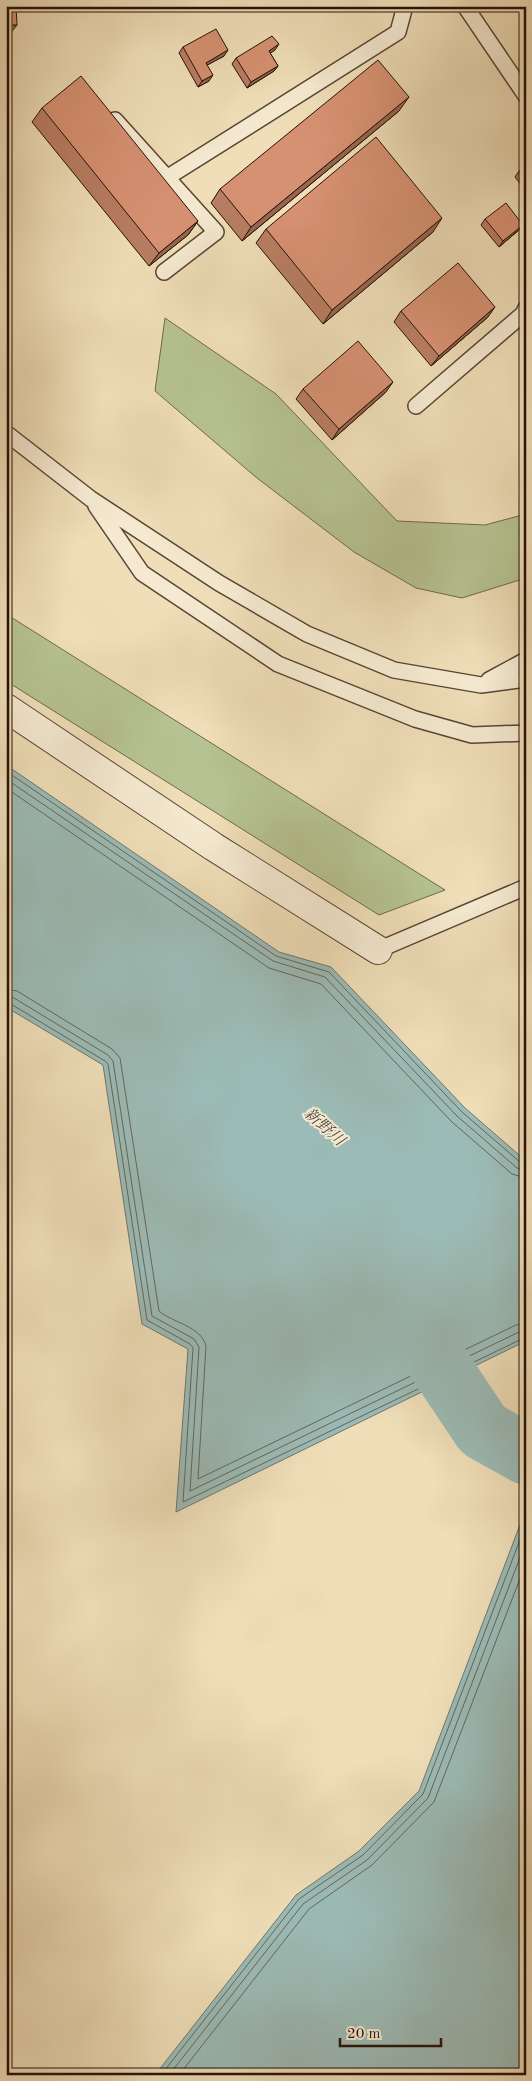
<svg xmlns="http://www.w3.org/2000/svg" width="532" height="2081" font-family="'Old Standard TT','Noto Serif JP',serif">
<style>
.green{fill:#b6c291;stroke:#6e694c}
.water{fill:#9cbbb6;stroke:#6d7770}
.lines{fill:none;stroke-linecap:round;stroke-linejoin:round}
.shore{stroke:#62665e;stroke-width:1}
.river{stroke:#9cbbb6;stroke-width:61}
.service-casing{stroke:#594433;stroke-width:18}
.minor-casing{stroke:#594433;stroke-width:30}
.service{stroke:#f5ead1;stroke-width:15}
.minor{stroke:#f5ead1;stroke-width:28}
.wall{fill:#b87d62;stroke:#271007}
.shaded-wall{fill:#966650;stroke:#271007}
.building{fill:#d69172;stroke:#271007}
.labels{text-anchor:middle;stroke-width:4;stroke-linejoin:round;paint-order:stroke}
.water-label{font-size:16px;font-style:italic;fill:#504c44;stroke:#f5ead1}
</style>
<rect width="100%" height="100%" fill="#efdeb8"/>
<filter id="stains"><feTurbulence type="fractalNoise" baseFrequency=".004" numOctaves="4"/><feColorMatrix values="0 0 0 0 .2 0 0 0 0 .09 0 0 0 0 .02 0 0 0 .5 -.17"/></filter>
<radialGradient id="worn" r=".72"><stop offset=".6" stop-color="#630" stop-opacity="0"/><stop offset="1" stop-color="#630" stop-opacity=".3"/></radialGradient>
<g class="green">
<path d="M 165,318 L 276,394 L 397,521 L 485,525 L 526,514 L 526,578 L 462,598 L 416,588 L 354,552 L 257,478 L 155,391 Z"/>
<path d="M 6,614 L 445,890 L 379,915 L 6,681 Z"/>
</g>
<g class="water">
<path d="M 6,765 L 279,952 L 331,967 L 465,1108 L 526,1161 L 526,1341 L 176,1512 L 188,1349 L 142,1324 L 103,1065 L 6,1007 Z"/>
<path d="M 526,1509 L 526,2075 L 155,2075 L 296,1895 L 359,1851 L 419,1791 Z"/>
</g>
<g class="lines">
<g class="shore">
<path d="M 6,771 L 276,956 L 329,972 L 462,1112 L 521,1163 L 526,1164"/>
<path d="M 6,779 L 273,961 L 325,977 L 457,1116 L 517,1168 L 526,1171"/>
<path d="M 6,788 L 269,968 L 321,984 L 452,1122 L 512,1174 L 526,1178"/>
<path d="M 6,989 L 17,991 L 112,1049 L 120,1058 L 159,1311 C 173,1323 201,1326 206,1346 L 198,1479 L 516,1325 L 526,1323"/>
<path d="M 6,996 L 14,998 L 108,1055 L 113,1061 L 152,1316 L 194,1339 L 199,1347 L 190,1491 L 519,1332 L 526,1331"/>
<path d="M 6,1003 L 11,1004 L 105,1061 L 108,1064 L 147,1320 L 190,1344 L 193,1348 L 183,1502 L 526,1337"/>
<path d="M 161,2075 L 299,1899 L 363,1855 L 423,1794 L 526,1524"/>
<path d="M 169,2075 L 303,1904 L 367,1860 L 428,1798 L 526,1542"/>
<path d="M 179,2075 L 309,1909 L 372,1865 L 434,1802 L 526,1563"/>
</g>
<path class="river" d="M 413,1302 L 422,1339 L 483,1430 L 526,1454"/>
<g class="service-casing">
<g id="service">
<path d="M 465,6 L 526,96"/>
<path d="M 115,120 L 216,232 L 164,272"/>
<path d="M 168,177 L 398,32 L 405,6"/>
<path d="M 416,406 L 523,314 L 526,308"/>
<path d="M 6,433 L 91,499 L 219,583 L 307,634 L 394,670 L 481,685 L 526,679"/>
<path d="M 96,506 L 142,573 L 278,664 L 415,719 L 472,735 L 526,733"/>
<path d="M 489,680 L 526,660"/>
<path d="M 378,950 L 526,887"/>
</g>
</g>
<g class="minor-casing">
<path id="minor" d="M 6,708 L 214,847 L 378,950"/>
</g>
<use href="#service" class="service"/>
<use href="#minor" class="minor"/>
</g>
<g class="wall">
<path d="M 183,47 L 224,56 L 207,65 L 209,81 L 198,87 L 179,53 Z"/>
<path d="M 275,50 L 270,53 L 278,66 L 274,71 L 247,88 L 232,64 L 236,58 Z"/>
<path d="M 42,108 L 198,221 L 188,235 L 149,266 L 32,122 Z"/>
<path d="M 399,111 L 242,241 L 211,203 L 220,189 Z"/>
<path d="M 526,166 L 526,191 L 515,177 L 519,171 Z"/>
<path d="M 485,219 L 519,230 L 499,247 L 481,225 Z"/>
<path d="M 266,229 L 433,232 L 323,324 L 256,243 Z"/>
<path d="M 401,311 L 488,317 L 431,366 L 394,322 Z"/>
<path d="M 303,389 L 386,392 L 332,440 L 296,399 Z"/>
</g>
<g class="shaded-wall">
<path d="M 6,25 L 17,25 L 6,39 Z"/>
<path d="M 279,44 L 275,50 L 265,57 L 269,51 Z"/>
<path d="M 228,50 L 224,56 L 202,68 L 206,63 Z"/>
<path d="M 278,66 L 274,71 L 247,88 L 251,82 Z"/>
<path d="M 213,75 L 209,81 L 198,87 L 202,81 Z"/>
<path d="M 409,97 L 399,111 L 242,241 L 251,227 Z"/>
<path d="M 442,218 L 433,232 L 323,324 L 332,310 Z"/>
<path d="M 198,221 L 188,235 L 149,266 L 159,253 Z"/>
<path d="M 523,225 L 519,230 L 499,247 L 503,241 Z"/>
<path d="M 495,307 L 488,317 L 431,366 L 439,356 Z"/>
<path d="M 393,382 L 386,392 L 332,440 L 339,429 Z"/>
</g>
<g class="building">
<path d="M 6,6 L 16,6 L 17,25 L 6,25 Z"/>
<path d="M 216,29 L 228,50 L 206,63 L 213,75 L 202,81 L 183,47 Z"/>
<path d="M 272,36 L 279,44 L 269,51 L 278,66 L 251,82 L 236,58 Z"/>
<path d="M 378,60 L 409,97 L 251,227 L 220,189 Z"/>
<path d="M 81,76 L 198,221 L 159,253 L 42,108 Z"/>
<path d="M 376,137 L 442,218 L 332,310 L 266,229 Z"/>
<path d="M 526,166 L 526,180 L 519,171 Z"/>
<path d="M 506,203 L 523,225 L 503,241 L 485,219 Z"/>
<path d="M 458,263 L 495,307 L 439,356 L 401,311 Z"/>
<path d="M 358,341 L 393,382 L 339,429 L 303,389 Z"/>
</g>
<g class="labels">
<g class="water-label">
<text transform="translate(325 1126) rotate(42)" y="6">新野川</text>
</g>
</g>
<rect width="532" height="2081" fill="none" stroke="#efdeb8" stroke-width="25"/>
<rect x="8" y="8" width="517" height="2066" fill="none" stroke="#271007" stroke-width="2.5"/>
<rect x="12" y="12" width="507" height="2056" fill="none" stroke="#271007"/>
<path d="M340 2038v8h101v-8" fill="none" stroke="#271007" stroke-width="2.5"/>
<text x="347" y="2038" font-size="15" fill="#271007" stroke="#f5ead1" stroke-width="4" paint-order="stroke">20 m</text>
<rect width="100%" height="100%" filter="url(#stains)"/>
<rect width="100%" height="100%" fill="url(#worn)"/>
</svg>
